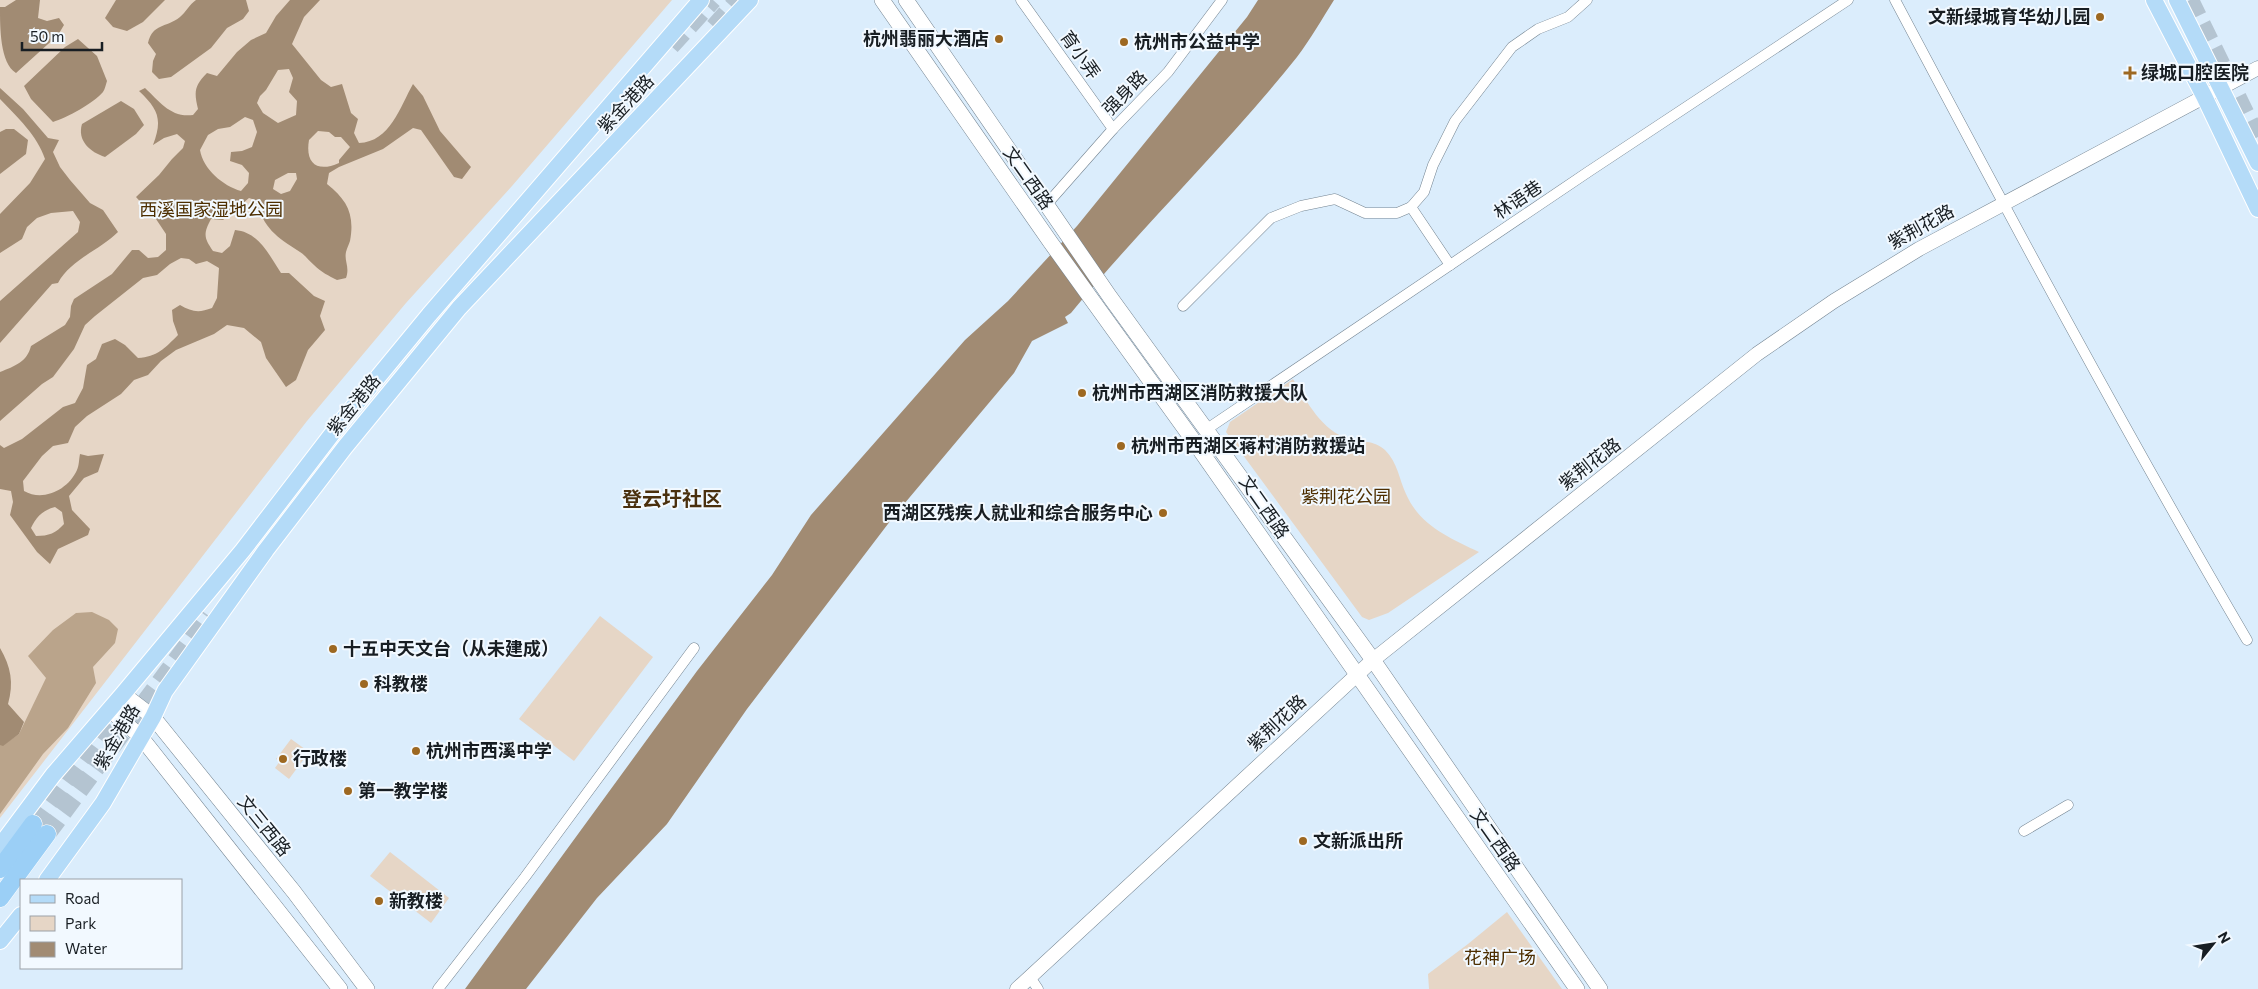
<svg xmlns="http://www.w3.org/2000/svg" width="2258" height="989" font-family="Commissioner,'Noto Sans SC',sans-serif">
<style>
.green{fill:#e6d6c6}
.forest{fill:#baa48b}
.water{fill:#a18b73;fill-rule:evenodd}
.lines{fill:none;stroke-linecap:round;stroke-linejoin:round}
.trunk-tunnel{stroke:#b4c4d1;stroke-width:18;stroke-dasharray:18 9;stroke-linecap:butt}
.minor-casing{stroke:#748491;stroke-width:11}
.tertiary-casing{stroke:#748491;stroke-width:15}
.secondary-casing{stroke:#748491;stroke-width:16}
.primary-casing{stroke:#fff;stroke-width:18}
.trunk-casing{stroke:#fff;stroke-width:19}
.minor{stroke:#fff;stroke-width:10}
.tertiary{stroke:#fff;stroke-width:14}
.secondary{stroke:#fff;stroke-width:15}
.primary{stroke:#b4dbf8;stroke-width:16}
.trunk{stroke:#9bcff6;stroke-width:18}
.poi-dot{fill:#9d6821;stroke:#f2f9ff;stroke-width:2}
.labels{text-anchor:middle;stroke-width:4;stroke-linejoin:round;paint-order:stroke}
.poi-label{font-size:18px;font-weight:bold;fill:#181e23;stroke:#f2f9ff;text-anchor:start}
.street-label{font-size:18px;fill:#181e23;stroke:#f2f9ff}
.park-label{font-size:18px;fill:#4d2e00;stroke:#f2f9ff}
.quarter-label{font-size:20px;font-weight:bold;fill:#4a300e;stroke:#f2f9ff}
</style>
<rect width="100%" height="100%" fill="#dbedfc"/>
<g class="green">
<path d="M 0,0 L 672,0 L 512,186 L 406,303 L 307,421 L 0,818 Z"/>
<path d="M 1293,379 C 1307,402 1322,431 1349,439 C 1363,443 1372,439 1385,450 C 1398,463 1399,479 1406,494 C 1420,526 1450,538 1479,552 L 1388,613 L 1369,620 L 1362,617 L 1226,432 L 1230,422 Z"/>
<path d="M 600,616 L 653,657 L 574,761 L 519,719 Z"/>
<path d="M 291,739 L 309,752 L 289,779 L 275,768 L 280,761 L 276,759 Z"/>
<path d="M 390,852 L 449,898 L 431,923 L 370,876 Z"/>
<path d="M 1507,912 L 1562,989 L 1429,989 L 1428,974 L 1468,944 Z"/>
</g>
<path class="forest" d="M 92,612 L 109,620 L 118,629 L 115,643 L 93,667 L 96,683 L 68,728 L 43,754 L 0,814 L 0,745 L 3,745 L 19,734 L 46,678 L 28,656 L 53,630 L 76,613 Z"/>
<g class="water">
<path d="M 16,0 L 40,0 L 38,18 L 47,21 L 59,18 L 64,25 L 58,35 L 16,73 C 0,63 0,28 0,7 L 5,7 Z"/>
<path d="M 116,0 L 165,0 L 143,22 L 127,31 L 113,27 L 105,18 Z"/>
<path d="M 196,0 L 246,0 L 249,11 L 243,19 L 227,28 L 211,48 L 171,77 L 159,79 L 152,72 L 153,61 L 156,54 L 148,43 C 153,23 166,28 180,17 C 186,12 189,5 196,0 Z"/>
<path d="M 290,0 L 320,0 L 304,17 L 292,44 L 321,80 L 331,87 L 342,84 L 351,113 L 358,119 L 354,133 L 359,143 C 390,142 400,107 413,84 L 423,96 L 440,131 L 471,167 L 462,179 L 454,177 L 421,130 L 413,128 L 383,149 L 339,167 L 329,173 L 327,184 C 347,200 355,214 350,241 C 349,244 347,248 346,252 C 344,261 350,267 346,278 L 337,280 C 329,276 321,272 314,265 C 309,261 305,255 300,252 C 275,236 265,229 255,200 L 249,198 L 223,220 L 211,219 C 203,234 204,238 213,251 L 222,253 L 230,246 L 235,230 C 259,232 269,255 281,273 L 289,273 L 314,296 L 325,301 L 320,316 L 325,330 L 308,350 L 296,380 L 286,387 L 266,358 L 261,342 L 244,328 L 227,325 L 214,334 L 176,350 L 161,361 L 148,375 L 134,380 L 121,394 L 87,416 L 75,427 L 68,443 L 53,446 L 42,456 L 23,481 L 24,491 C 43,502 68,490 77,470 C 79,466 79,459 80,454 L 88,456 L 104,454 L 98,472 L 84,478 L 69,496 L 72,510 L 90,529 L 88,535 L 58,549 L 50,564 L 37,552 L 10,515 L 13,502 L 11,491 L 0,489 L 0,445 L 4,448 L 22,439 L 63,407 L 75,403 L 83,388 L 87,365 L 96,359 L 102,344 L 115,339 L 125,345 L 138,358 C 157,357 165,348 178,335 L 173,321 L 172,310 L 180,305 C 192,312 199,313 212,308 L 217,298 L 219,268 L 207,261 L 196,264 L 189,259 L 181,258 L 170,264 L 157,275 L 143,278 L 95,316 L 85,325 L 74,349 L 53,377 L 42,384 L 0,421 L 0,372 C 15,366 27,362 31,346 L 65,325 L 70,317 L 71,306 L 74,299 L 112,274 L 132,250 L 139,250 L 148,258 L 158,257 L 166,250 L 166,234 L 156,219 L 136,197 L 159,175 L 172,159 L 183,148 L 185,141 L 177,134 L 164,138 L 153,145 C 163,119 158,109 139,91 L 145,88 C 160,102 171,118 193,115 L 198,109 C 194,92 194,86 207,73 L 217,76 L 237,52 L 251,40 L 266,33 L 276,16 ZM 289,69 L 293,78 L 289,92 L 297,101 L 296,115 L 278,123 L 263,113 L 257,103 L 260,96 L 266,90 L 278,70 ZM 245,117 L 253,120 L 257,132 L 252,147 L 242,151 L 231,152 L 230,161 L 242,165 L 249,173 L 248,183 L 241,191 C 223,186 203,169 200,150 L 208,135 L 218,129 L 230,127 ZM 318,131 L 329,132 L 335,137 L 341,137 L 350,147 L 339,160 L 339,163 C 317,173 305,163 309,140 ZM 288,173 L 296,173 L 297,179 L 290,191 L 281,194 L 273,189 L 275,180 ZM 55,507 L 62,512 L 64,524 C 56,533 49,536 36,536 L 31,528 C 36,517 43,510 55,507 Z"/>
<path d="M 1258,0 L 1334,0 C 1322,19 1310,40 1297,57 C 1226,146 1143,225 1071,313 L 1065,317 L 1068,323 L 1032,341 L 1014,373 L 894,516 L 747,709 L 667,824 L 597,898 L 526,989 L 465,989 L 697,671 L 772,575 L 811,515 L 965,340 L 1008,301 L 1077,226 L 1247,17 Z"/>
<path d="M 78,39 L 97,56 L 107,81 C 106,84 105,89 103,92 C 94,103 66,118 53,122 L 31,99 L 24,86 L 65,47 Z"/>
<path d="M 0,88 L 23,109 L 48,138 L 59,140 L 53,152 L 60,167 L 70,180 L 90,203 L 103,210 L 118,232 C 100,250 70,260 58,283 L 52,284 L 0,343 L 0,301 L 78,232 L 80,222 L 73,211 L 51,213 L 37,218 L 27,227 L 22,239 L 0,253 L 0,214 L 30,183 L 45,159 C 37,135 18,118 0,99 Z"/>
<path d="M 121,101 L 134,109 L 144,125 L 136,134 L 105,157 C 90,152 77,141 82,124 Z"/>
<path d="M 6,129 L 14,129 L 28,140 L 26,154 L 0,174 L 0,132 Z"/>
<path d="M 0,648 C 11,667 14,683 8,704 L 24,722 L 19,734 L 3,746 L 0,745 Z"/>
</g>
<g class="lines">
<g class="trunk-tunnel">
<path d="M 2190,0 L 2258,139"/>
<path d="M 714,27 L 738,0"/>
<path d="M 671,46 L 713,0"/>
<path d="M 33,824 L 115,713"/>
<path d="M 47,834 L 209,616"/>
</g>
<g class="minor-casing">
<g id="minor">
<path d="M 1021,0 L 1113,129"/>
<path d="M 1895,0 C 2009,215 2124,430 2247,640"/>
<path d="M 1047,204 L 1113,129 L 1168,72 L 1222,0"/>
<path d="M 1411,207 L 1450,265"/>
<path d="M 1183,306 L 1271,218 L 1301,206 L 1335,199 L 1365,213 L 1397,213 L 1411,207 L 1424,192 L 1433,165 L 1455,121 L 1512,47 L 1538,29 L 1568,17 L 1587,0"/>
<path d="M 1207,429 L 1588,172 L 1848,0"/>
<path d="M 2024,831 L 2068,805"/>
<path d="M 1030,977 L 1038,989"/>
<path d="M 438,989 L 525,877 L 694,648"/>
</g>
</g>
<g class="tertiary-casing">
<path id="tertiary" d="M 1017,989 L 1373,660 L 1757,354 L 1834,301 L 1919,249 L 2258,68"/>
</g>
<g class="secondary-casing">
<g id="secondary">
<path d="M 882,0 L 1051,243 L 1193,440 L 1577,989"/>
<path d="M 906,0 L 1110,297 L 1373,660 L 1600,989"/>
<path d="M 123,694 L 153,717 L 294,892 L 367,989"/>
<path d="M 110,710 L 140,736 L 340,989"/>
</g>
</g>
<g class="primary-casing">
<g id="primary">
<path d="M 2154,0 L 2204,96 L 2258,209"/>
<path d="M 2177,0 L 2258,163"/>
<path d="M 0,846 L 53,775 L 123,694 L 243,550 L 345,417 L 429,315 L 701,0"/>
<path d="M 47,880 L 103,803 L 153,717 L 165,691 L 266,550 L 345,447 L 459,308 L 750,0"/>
<path d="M 0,941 L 21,915"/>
</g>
</g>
<g class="trunk-casing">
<g id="trunk">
<path d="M 0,869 L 33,824"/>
<path d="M 0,898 L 47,834"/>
</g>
</g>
<use href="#minor" class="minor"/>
<use href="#tertiary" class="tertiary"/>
<use href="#secondary" class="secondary"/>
<use href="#primary" class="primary"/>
<use href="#trunk" class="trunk"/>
</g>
<g class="poi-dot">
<circle cx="2100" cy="17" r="5"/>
<circle cx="999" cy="39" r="5"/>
<circle cx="1124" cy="42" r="5"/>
<path d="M2127.5 65.5h5v5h5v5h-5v5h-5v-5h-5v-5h5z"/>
<circle cx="1082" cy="393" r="5"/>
<circle cx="1121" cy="446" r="5"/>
<circle cx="1163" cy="513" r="5"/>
<circle cx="333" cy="649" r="5"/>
<circle cx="364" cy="684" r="5"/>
<circle cx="416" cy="751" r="5"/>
<circle cx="283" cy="759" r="5"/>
<circle cx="348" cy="791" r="5"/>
<circle cx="1303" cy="841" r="5"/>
<circle cx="379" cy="901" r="5"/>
</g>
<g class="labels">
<g class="poi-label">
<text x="2090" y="23" text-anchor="end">文新绿城育华幼儿园</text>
<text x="989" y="45" text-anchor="end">杭州翡丽大酒店</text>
<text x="1134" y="48">杭州市公益中学</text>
<text x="2141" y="79">绿城口腔医院</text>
<text x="1092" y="399">杭州市西湖区消防救援大队</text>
<text x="1131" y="452">杭州市西湖区蒋村消防救援站</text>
<text x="1153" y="519" text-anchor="end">西湖区残疾人就业和综合服务中心</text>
<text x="343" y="655">十五中天文台（从未建成）</text>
<text x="374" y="690">科教楼</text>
<text x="426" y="757">杭州市西溪中学</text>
<text x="293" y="765">行政楼</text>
<text x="358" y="797">第一教学楼</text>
<text x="1313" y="847">文新派出所</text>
<text x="389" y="907">新教楼</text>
</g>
<g class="street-label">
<text transform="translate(1080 55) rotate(55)" y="6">育小弄</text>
<text transform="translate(1125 93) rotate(-46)" y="6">强身路</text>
<text transform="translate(626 104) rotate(-47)" y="6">紫金港路</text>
<text transform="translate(1028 178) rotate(55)" y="6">文二西路</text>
<text transform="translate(1518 200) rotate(-34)" y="6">林语巷</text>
<text transform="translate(1921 227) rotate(-29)" y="6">紫荆花路</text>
<text transform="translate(354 405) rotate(-51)" y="6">紫金港路</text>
<text transform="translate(1590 464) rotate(-38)" y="6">紫荆花路</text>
<text transform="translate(1264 507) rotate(55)" y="6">文二西路</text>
<text transform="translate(1277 723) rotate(-43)" y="6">紫荆花路</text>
<text transform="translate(117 737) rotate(-60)" y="6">紫金港路</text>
<text transform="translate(264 826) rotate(51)" y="6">文三西路</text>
<text transform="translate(1495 840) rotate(55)" y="6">文二西路</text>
</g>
<g class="park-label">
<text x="211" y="216">西溪国家湿地公园</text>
<text x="1346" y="503">紫荆花公园</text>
<text x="1500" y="964">花神广场</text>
</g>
<g class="quarter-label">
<text x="672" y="506">登云圩社区</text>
</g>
</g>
<rect x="20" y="879" width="162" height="90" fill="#f2f9ff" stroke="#9ba1a7"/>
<rect x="30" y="895" width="25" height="8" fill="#b4dbf8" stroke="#9ba1a7"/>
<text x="65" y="904" font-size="15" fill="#181e23">Road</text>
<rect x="30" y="916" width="25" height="15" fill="#e6d6c6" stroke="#9ba1a7"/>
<text x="65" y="929" font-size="15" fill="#181e23">Park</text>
<rect x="30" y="942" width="25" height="15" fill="#a18b73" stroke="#9ba1a7"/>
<text x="65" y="954" font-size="15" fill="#181e23">Water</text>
<g transform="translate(2213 944) rotate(60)" stroke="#f2f9ff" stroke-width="4" paint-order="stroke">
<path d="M0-4L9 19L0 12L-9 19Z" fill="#181e23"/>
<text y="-8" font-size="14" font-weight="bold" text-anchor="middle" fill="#181e23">N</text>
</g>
<path d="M22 42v8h80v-8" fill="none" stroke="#181e23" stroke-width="2.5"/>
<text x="30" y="42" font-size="15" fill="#181e23" stroke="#f2f9ff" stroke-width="4" paint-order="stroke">50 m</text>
</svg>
